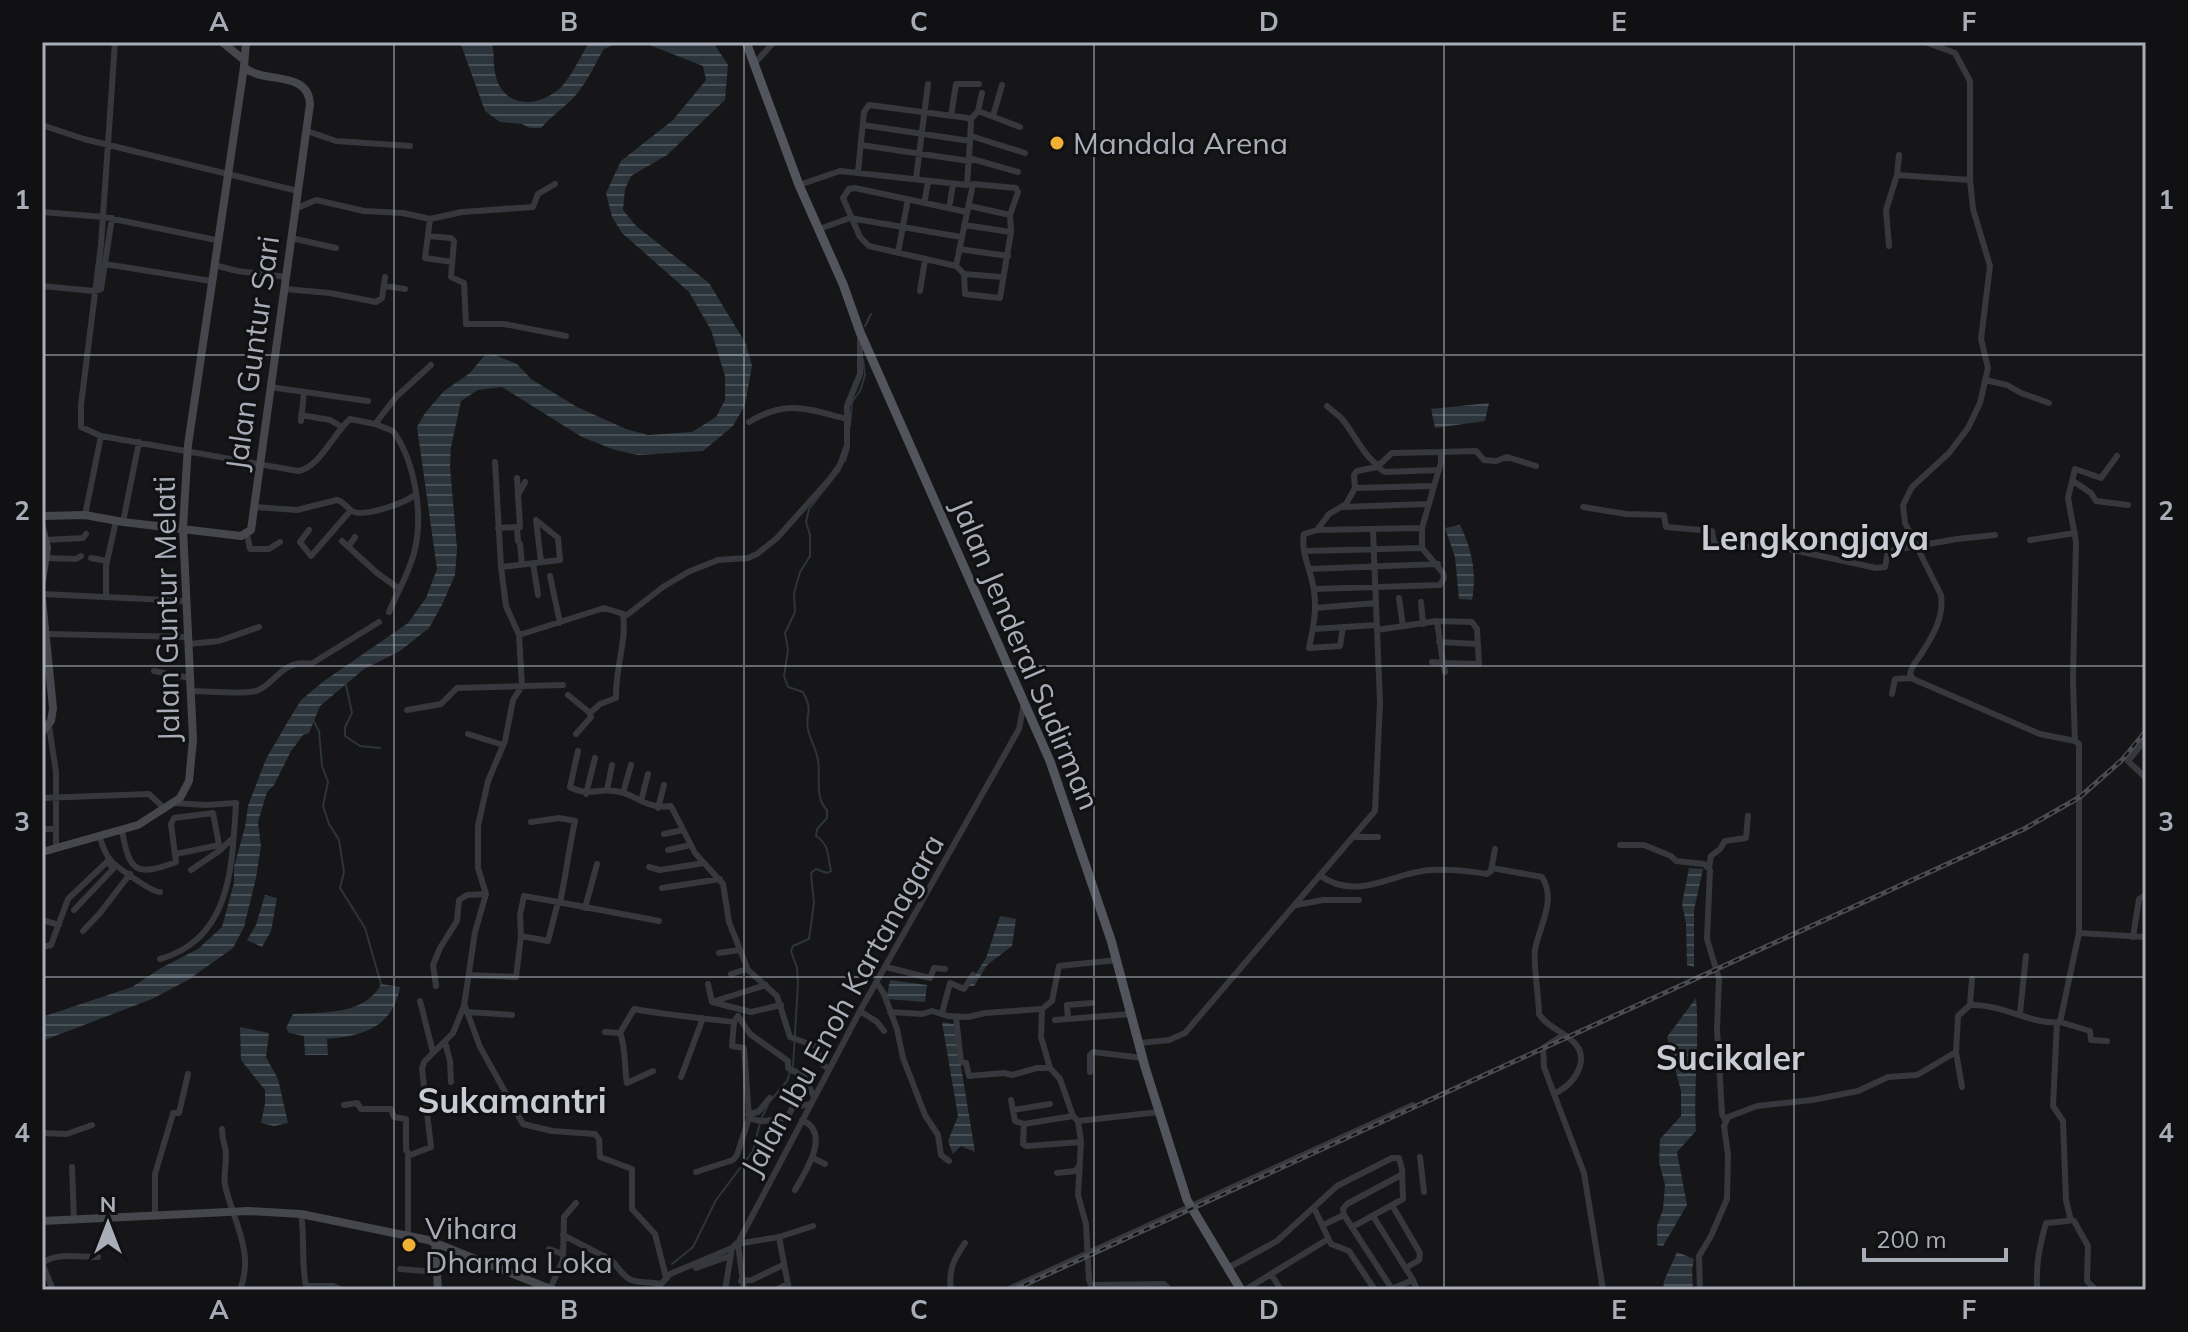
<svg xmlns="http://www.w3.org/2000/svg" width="2188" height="1332" viewBox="0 0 2188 1332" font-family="Mulish,sans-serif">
<defs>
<pattern id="water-rules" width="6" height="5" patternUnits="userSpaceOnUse" patternTransform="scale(2)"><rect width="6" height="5" fill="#2c353c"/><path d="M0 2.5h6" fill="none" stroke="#485056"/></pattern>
</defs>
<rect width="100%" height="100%" fill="#161618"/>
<path fill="url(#water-rules)" d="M460,42H492C495,56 492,72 499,85C513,111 546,104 563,85C573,73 581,56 589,42H619L604,49C593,67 585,88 569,102C559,111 550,118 541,128H530L522,124L500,122L485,111Z
M642,42H713L728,65L725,100L667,155L631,176L625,189L623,210L636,226L709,283L746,344L752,366L745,405L733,426L703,451L638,455L615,450L582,437L502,387L478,390L461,401L451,447L450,467L457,548L455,575L442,605L429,628L400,651L364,669L320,706L309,733L303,735L291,751L274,785L267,792L258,822L261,846L256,878L244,927L233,948L188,980L152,999L42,1041V1017L132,987L161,968L198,949L222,927L234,883V867L245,827L248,806L266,759L287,723L301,700L324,681L408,623L426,598L437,569L417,427L425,413L444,391L470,373L484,356L495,355L517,364L531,379L577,407L626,429L648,435L692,432L716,417L725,400V376L711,330L689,292L622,233L612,217L606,193L621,161L673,120L706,80L703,66Z
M1489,403L1485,421L1435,428L1431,409Z
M1460,525C1472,550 1477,572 1472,600L1459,599L1455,557L1445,528Z
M1689,868L1703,869L1694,910V967L1687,965L1686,923L1682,904Z
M265,895L277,898L271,931L262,947L247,940L256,925Z
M1000,916L1016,919L1012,946L987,965L974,986H968L986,958Z
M890,980L927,985L925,1002L886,999Z
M381,984L400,987C393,1027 363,1036 327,1039L328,1055H305L304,1036L289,1033L286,1028L293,1014C323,1012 366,1015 381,984Z
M1696,998C1700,1042 1693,1087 1696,1131L1677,1152L1687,1205L1663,1246L1657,1245V1226L1663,1209L1665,1185L1659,1162L1660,1139L1681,1116V1091L1667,1037Z
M942,1022L954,1024L975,1152L961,1146L953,1154L948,1141L958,1116Z
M240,1027L269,1033L266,1057L278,1079L288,1123L274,1126L261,1123L265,1104V1090L241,1060Z
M1677,1252L1694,1259L1692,1270L1693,1290H1663L1664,1281Z"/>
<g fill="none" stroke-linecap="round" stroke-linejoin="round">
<path stroke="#2c353c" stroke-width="2" d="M865,326L871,314
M850,426L852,402L860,391L865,375L863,359
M845,461L849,448
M346,685L352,713L345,727V736L360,746L380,748
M313,720L319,731L322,766L328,782L323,806L329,824L339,840L344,872L340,888L365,928L381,984
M793,1066L798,984L797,968L791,951L793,946L809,939L814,903L811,873L816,869L827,873L831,871C827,855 830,845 816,836L817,829L827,818V810C814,797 821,777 818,760C816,749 810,739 808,729C805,712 814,713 803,692L788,687L784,676L788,650L785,633L795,612L794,593L800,572L810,556V535L806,522L809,509L840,470
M772,1099L787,1081L790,1072
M762,1117L768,1105
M672,1264L693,1247L716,1200L753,1151L760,1123"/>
<path stroke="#37383d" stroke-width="6" d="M115,42L101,245L81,405V427L101,436L298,471C319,468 333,434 350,419L375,424L393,431C415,461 424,516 414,553C409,573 397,593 389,612
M754,64L774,42
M978,111L1020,127
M951,116L956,84H979
M993,116L1002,85
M970,120L978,111L982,93
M42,125L84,139L298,191
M307,131L336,141L410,146
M971,136L1025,153
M861,145L969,161
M969,158L1018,172
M858,172L864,112L869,105L968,118L971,121L970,141L863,125
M1897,175L1970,180
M916,179L928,84
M799,185L840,171L967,185L970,141
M925,199L928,181
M950,203L953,184
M970,206L1010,215
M295,209L316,200L364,211L403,213L430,219L462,212L533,207L538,194L555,184
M42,212L104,217L216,240
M967,212L855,188L849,189L843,198L860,237L869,246L956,266L964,274L1002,277
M430,219L425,258L452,262
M964,225L1011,232
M819,229L850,218L961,237
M428,236L451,238L454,241L451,277L464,283L466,324H504L566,336
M291,238L336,248
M1889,246L1886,210L1897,175L1899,155
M959,249L1008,256
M898,253L908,199
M105,264L211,281
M214,265L237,271L286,277
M956,266L973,184L1016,188L1018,192L1010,215L1011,232L1000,298L965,294L964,274
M42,286L94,291L101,289L112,218
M384,286L405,289
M285,289L330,293L376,302L382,298L385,277
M920,291L925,260
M1985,380L2007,385L2021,393L2049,403
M270,387L368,401
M1327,406C1332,411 1338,414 1342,419C1353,432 1365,458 1378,465
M301,415L330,420L342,427
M301,421L304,392
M749,422C787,399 807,409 847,419
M375,424L396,397L431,365
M1441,452L1476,451L1484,460L1496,461L1507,457L1536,466
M495,462L501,567
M1377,467L1385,472L1439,470
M517,478L520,527H517
M2073,481L2091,493L2096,501L2128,505
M1355,488L1433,486
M518,495L525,482
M255,507L297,510L337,500C344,502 346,507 352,511C364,518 404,503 415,495
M1343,507L1427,504
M1583,507L1626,514L1664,515L1666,527L1712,531L1714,543L1718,545L1784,548L1876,568L1885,567L1888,552L1893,550L1957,539L1995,535
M85,515L101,436
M123,522L139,442
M498,528L517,527L518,541
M309,530L300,542L311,556L351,510
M1317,530L1329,514L1346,504L1355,488L1354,475L1357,471L1377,467L1392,453L1441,452V462L1422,528L1317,530L1304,534C1300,552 1312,572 1314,591C1317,610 1313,629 1309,648L1340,646L1343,627
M247,534L250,549H269L280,542
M45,540L83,538L86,534
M2030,540L2075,533
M342,541L377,573L398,588
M520,544L522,564
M348,547L355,537
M1305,551L1422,548
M46,558L76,559L81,556
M91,558L107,561
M533,563L538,595
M1309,569L1438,564
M550,576L560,623
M1314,589L1440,585L1444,578L1443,573L1422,548V528
M42,594L187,601
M106,597V566L116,521
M1399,598L1403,626
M1421,602L1423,624
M1315,608L1376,603
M1313,629L1377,625
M1377,630L1437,621L1472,622L1477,629L1479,664L1443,663L1437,621
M47,634L188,637
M519,635L506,606L501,567L560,560L558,538L536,520L541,562
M1439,642L1477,644
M189,644L219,641L259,627
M1432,662L1443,663L1445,672
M154,671L190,678
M191,691C211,691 236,695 256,691C274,686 282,658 311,664L379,622
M1892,694L1895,679L1912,678
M568,695L590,713L600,704L616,698C615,669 627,641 623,615
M407,710L441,704L457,688L563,685
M49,726L56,772V847
M468,734L503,745
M576,734L591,717L590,713
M2146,739L2128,761L2146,778
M2075,741L2073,681L2076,542L2068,498L2075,469L2101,478L2117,456
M578,751L570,787C590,797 596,788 615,791C638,794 645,810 671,806L695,853L723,884L729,922L748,970L777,996L790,1037L815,1046L823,1065L829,1069
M607,790L612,765
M623,793L631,765
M586,794L595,758
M42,798L149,794L165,809
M641,801L648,774
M658,808L664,785
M531,822L559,818L575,821C569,849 566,874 560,903
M42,829H56
M122,830C129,872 136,877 176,862L171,824L174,818L213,813L219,845L176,854
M664,834L683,830
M99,835C102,844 104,852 110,860C117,867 151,892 160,892
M1356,837H1378
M1620,845H1644L1671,856L1676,861L1704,864L1710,870L1707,939L1719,979L1717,1028L1722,1114L1725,1120
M668,850L691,845
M649,867L660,870L704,863
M1709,867L1711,856L1720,849L1725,841L1746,838L1748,816
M1492,868L1542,877C1557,901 1539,926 1535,950C1533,964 1539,998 1539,1014C1550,1033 1588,1037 1580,1066C1576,1079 1566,1088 1554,1094L1584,1173L1603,1290
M191,870L219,851L232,839
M1321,876C1357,902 1394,872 1431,870C1450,869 1469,871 1487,874L1491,871L1495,849
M662,888L720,879
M558,902L659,921
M1296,905L1323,900H1359
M585,908L597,864
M74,910L113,869L110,865
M42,920L59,925
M83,931L100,913L130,874
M2079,933L2146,937
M2133,937L2139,899L2146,895
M42,947L51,945L68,899L110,859
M719,953L739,950
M160,959C232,939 232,865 236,803L206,805L174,803
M886,967L930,978L934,968L945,969
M731,974L747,969
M469,975L516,977L521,936L548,941L558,902L524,896L520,915L521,936
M877,983L884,994L897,1029L903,1058L925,1115L938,1135L941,1155L949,1161
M708,984L712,1002
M766,985L712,1002L751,1012L781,1005
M436,986L433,965L440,948L457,921L459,900L467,895L486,894
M420,1001L433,1052
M1970,1005L1972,979
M465,1006L480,1047L523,1124L552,1131L595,1134L599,1139L600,1157L632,1169V1209L655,1234L666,1277
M860,1011L877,1022L884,1031
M467,1012L512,1015
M890,1012L922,1014L932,1011L948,1016L968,1017L985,1013L1042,1009
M942,1013L950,983L964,989L973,975
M2020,1013L2026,956
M956,1017L961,1062L966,1063L969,1076L1004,1073L1012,1075L1037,1068H1050
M1068,1019L1067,1005L1092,1003
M1055,1020L1131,1014
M734,1022L732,1046L744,1048L749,1118C764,1124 772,1119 787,1118L793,1107L811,1104
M2060,1022L2090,1031L2091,1040L2107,1041
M605,1032L620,1033L634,1009C667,1015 700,1018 734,1022L738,1016L750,1034L788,1061V1068L804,1076L814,1097
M620,1033C626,1046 624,1068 627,1083L653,1071
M445,1042L450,1061L451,1082
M1140,1043L1169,1040L1185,1033L1375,811L1380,703L1373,530
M1956,1052L1962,1087
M1090,1072V1055L1093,1052L1143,1058
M681,1077L703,1018
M1554,1094L1544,1067L1543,1048L1563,1035
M1011,1100L1015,1121L1024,1124
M344,1105L357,1103L361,1109H391L394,1117L406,1119V1150L409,1154
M1013,1110L1050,1104
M748,1114L758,1112L770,1098
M1073,1116L1024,1124L1023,1144L1027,1146L1081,1142
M1078,1121L1073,1116L1060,1079L1050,1068L1041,1037L1042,1009L1052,1001L1059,966L1117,960
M222,1129C222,1137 223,1141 225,1147C228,1159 223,1173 225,1185C233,1221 255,1252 240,1290
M42,1133L67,1134L92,1125
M1420,1157L1424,1192
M813,1158L825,1164
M72,1167L74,1220
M696,1172L733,1160L737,1155L749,1118
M1057,1173L1075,1171L1079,1166
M795,1190C805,1172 832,1133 802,1120
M1392,1205L1420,1253L1419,1260L1406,1268
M1314,1208L1331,1244L1349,1251L1375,1290
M301,1214C305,1237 301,1262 306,1286H333L342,1290
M155,1216V1174L172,1117L173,1113H179L188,1074
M1373,1216L1413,1280L1417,1290
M2070,1220L2074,1221L2088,1246L2087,1281L2096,1290
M1323,1225L1344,1215
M563,1235L611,1260C618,1266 621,1275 631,1280C639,1283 652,1282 660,1284
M408,1237V1156L431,1147L422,1069L424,1062L453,1033L464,1006L475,932L486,894L478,868V826L488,781L505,741L513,700L522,686L519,635L604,608L627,615L663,587L688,572L718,560L748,558L757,554L777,538L829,480L840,465L847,445V406L860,374V333
M779,1237L813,1226
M736,1244L779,1237L789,1290
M738,1244L744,1290
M549,1249L563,1254
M42,1263C57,1252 80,1257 98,1257
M42,1263L53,1290
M696,1268L730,1256
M1228,1268L1277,1241L1337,1186L1392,1158H1399L1402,1169L1403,1199L1354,1226
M400,1269L435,1272
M1271,1274L1281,1290
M741,1281L752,1280L783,1265
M1092,1285L1164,1284L1170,1290
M550,1289L563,1260L564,1217L576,1203
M1391,1289L1413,1280
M1392,1289L1344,1215L1343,1209L1347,1204L1401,1175
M656,1290L670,1274L732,1248L739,1241L860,1011L1019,729L1024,703
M725,1290L732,1248
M776,1290L788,1284
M951,1290C948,1270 954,1259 965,1243
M1007,1290L1413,1105
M1093,1290L1089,1280L1086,1224L1078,1195L1081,1142L1078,1121L1159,1112
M1245,1290L1328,1239
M1700,1290L1699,1256L1711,1236L1727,1199L1728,1155L1724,1126L1728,1117L1757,1106L1812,1100L1858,1091L1888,1077L1917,1075L1956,1052L1958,1016L1970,1005C1999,1003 2036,1026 2060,1022L2079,933V744L2075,741L2040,734L1913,679L1910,674C1912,664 1918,660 1923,651C1934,634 1944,616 1941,595L1905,523L1903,505L1912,487L1949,453L1968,428L1980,403L1988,368L1981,339L1990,266L1973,209L1970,180V81L1955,53L1925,42
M2037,1290C2036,1264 2039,1248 2046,1223L2068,1221L2070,1217L2066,1200L2063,1121L2053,1106L2057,1023"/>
<path stroke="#45474d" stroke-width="8" d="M222,42L244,60
M42,516L85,515L123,522L241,536L251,530L310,104C308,69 264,85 244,67L246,42
M42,528L47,548L42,581
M42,599L53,708L51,721L42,732
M42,852L138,825L180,798L189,781L193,740L183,528L188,445L244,67
M42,1221L248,1211L301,1214L428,1240L553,1290
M435,1242L438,1290"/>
<path stroke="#53555c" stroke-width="9" d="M746,42L799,185L843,284L860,332L1050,761L1111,940L1145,1067L1187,1200L1241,1290"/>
<g stroke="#4a4c52" stroke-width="5">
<path id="rail" d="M1013,1290L2024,829L2080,797L2122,760L2146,731"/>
</g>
<use href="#rail" stroke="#111113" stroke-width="2" stroke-dasharray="6" stroke-linecap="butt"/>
</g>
<path fill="none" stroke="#a8adb8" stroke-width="2" stroke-opacity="0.55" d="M394,42V1290M744,42V1290M1094,42V1290M1444,42V1290M1794,42V1290M42,355H2146M42,666H2146M42,977H2146"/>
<g fill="#f2b134" stroke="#111113" stroke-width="3">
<circle cx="1057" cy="143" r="8"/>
<circle cx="409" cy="1245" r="8"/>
</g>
<g text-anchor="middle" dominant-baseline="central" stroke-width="6" stroke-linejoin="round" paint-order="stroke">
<g font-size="30" fill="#a8adb8" stroke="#111113" text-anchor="start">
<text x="1073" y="143">Mandala Arena</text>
<text x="425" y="1228">Vihara<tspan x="425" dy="34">Dharma Loka</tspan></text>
</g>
<g font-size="30" fill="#a8adb8" stroke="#111113">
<text transform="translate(252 353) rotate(-82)">Jalan Guntur Sari</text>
<text transform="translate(166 609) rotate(-91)">Jalan Guntur Melati</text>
<text transform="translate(1026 654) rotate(67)">Jalan Jenderal Sudirman</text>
<text transform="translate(842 1005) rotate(-61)">Jalan Ibu Enoh Kartanagara</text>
</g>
<g font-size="34" font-weight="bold" fill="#c9ccd4" stroke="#111113">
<text x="1815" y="537">Lengkongjaya</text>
<text x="1730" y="1057">Sucikaler</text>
<text x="512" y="1100">Sukamantri</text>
</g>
</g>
<rect width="2188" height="1332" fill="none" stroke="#111113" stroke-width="88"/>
<g transform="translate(108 1224)" stroke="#111113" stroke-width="6" paint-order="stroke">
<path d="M0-6L14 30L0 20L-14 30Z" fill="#a8adb8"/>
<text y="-12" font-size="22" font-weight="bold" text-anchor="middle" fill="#a8adb8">N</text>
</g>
<path d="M1864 1248v12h142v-12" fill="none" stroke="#a8adb8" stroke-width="4"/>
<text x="1876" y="1248" font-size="24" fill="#a8adb8" stroke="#111113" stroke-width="6" paint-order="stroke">200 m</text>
<rect x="44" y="44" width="2100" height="1244" fill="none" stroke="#a8adb8" stroke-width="3"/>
<g font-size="26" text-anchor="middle" font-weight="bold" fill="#a8adb8">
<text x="219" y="31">A</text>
<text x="569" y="31">B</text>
<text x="919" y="31">C</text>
<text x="1269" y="31">D</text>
<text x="1619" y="31">E</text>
<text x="1969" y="31">F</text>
<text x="22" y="209">1</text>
<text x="2166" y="209">1</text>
<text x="22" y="520">2</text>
<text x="2166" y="520">2</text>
<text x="22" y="831">3</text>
<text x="2166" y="831">3</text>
<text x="22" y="1142">4</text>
<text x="2166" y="1142">4</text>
<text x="219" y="1319">A</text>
<text x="569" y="1319">B</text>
<text x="919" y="1319">C</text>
<text x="1269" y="1319">D</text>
<text x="1619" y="1319">E</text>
<text x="1969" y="1319">F</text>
</g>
</svg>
